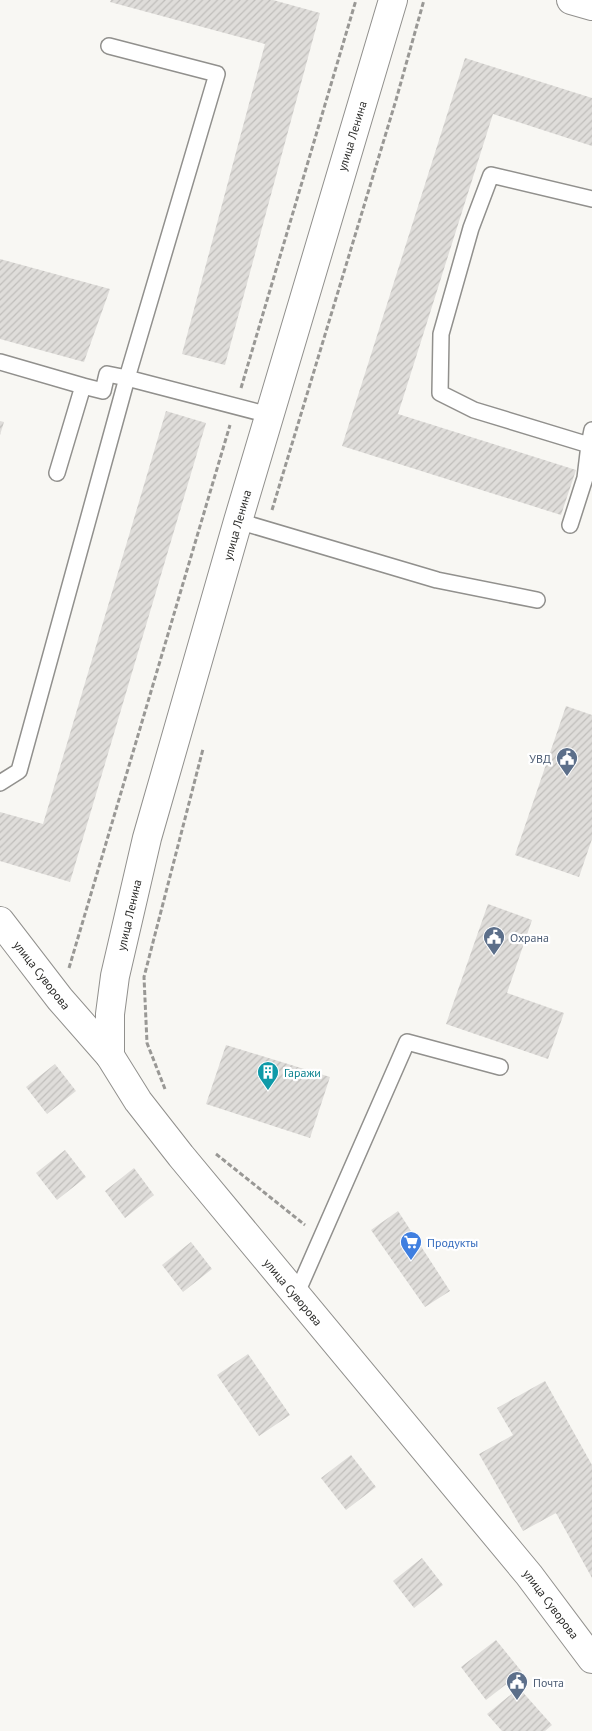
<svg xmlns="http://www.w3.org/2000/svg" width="592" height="1731" viewBox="0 0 592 1731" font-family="'PT Sans',sans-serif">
<defs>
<pattern id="building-hatch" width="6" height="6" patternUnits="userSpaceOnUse" patternTransform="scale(1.25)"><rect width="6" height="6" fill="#dfddda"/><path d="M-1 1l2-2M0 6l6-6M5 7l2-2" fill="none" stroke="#c0bebb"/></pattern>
</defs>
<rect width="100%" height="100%" fill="#f8f7f3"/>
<path fill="url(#building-hatch)" d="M111,0H273L320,13L225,365L182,354L265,44L110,2Z
M465,58L592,98V146L493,114L398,414L576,470L561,515L342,446Z
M0,259L110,289L84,362L0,339Z
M166,411L206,423L70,882L0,861V812L43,824Z
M0,421L4,422L0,435Z
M566,706L592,715V839L579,877L515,855Z
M488,904L532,920L507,993L564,1013L548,1059L446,1024Z
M226,1045L330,1077L310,1138L206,1104Z
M55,1064L76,1091L47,1114L26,1087Z
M65,1150L86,1177L57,1200L36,1173Z
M134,1168L154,1195L125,1218L105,1191Z
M398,1211L450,1291L425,1307L371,1230Z
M191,1242L212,1269L183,1292L162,1265Z
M248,1354L290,1415L259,1436L217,1375Z
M545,1381L592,1465V1578L556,1513L523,1531L479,1454L513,1435L497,1408Z
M351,1455L376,1487L346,1510L321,1478Z
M422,1558L443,1585L414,1608L393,1581Z
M496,1640L522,1672L486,1700L461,1667Z
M519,1688L552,1725L545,1731H502L487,1714Z"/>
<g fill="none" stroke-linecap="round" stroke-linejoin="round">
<g stroke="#91908d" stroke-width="18">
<path id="lane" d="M592,199L491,175L471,228L441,334L440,393L474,410L589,445L592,430
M0,362L83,386
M57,473L83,386L103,391L107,374L127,378L217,74L109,46
M238,521L437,580L537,600
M570,525L585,478L589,445
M0,783L19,771L127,378L269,415
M296,1295L407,1042L500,1067"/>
</g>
<g stroke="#91908d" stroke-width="30">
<path id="street" d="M0,921L60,999L110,1056"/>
</g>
<g stroke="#91908d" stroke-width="30">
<path id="secondary" d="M393,0L238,521L147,838L115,976L110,1014V1056L138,1101L181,1156L529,1575L592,1659
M571,0L592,6"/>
</g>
<path stroke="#999895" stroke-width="3" stroke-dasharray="5 2.5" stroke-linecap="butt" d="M241,388L356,0
M272,510L396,100L424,0
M69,968L230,425
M165,1089L147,1043L144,977L203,749
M216,1154L305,1225"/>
<use href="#lane" stroke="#fff" stroke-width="15"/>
<use href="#street" stroke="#fff" stroke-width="28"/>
<use href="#secondary" stroke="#fff" stroke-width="28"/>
</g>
<defs>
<g id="civic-pin" transform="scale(1.125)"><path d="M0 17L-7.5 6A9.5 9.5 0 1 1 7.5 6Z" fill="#5c6f8a" stroke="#fff"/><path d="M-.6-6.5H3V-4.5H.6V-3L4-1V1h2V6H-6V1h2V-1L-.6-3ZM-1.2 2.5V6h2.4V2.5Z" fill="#fff"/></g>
<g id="building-pin" transform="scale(1.125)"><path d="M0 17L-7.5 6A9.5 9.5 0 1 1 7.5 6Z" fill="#0f9aa8" stroke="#fff"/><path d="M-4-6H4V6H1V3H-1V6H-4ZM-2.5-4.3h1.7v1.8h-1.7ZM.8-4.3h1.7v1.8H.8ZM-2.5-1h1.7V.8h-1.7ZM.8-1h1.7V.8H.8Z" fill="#fff"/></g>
<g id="supermarket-pin" transform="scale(1.125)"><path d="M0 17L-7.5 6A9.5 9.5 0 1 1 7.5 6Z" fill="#3f7fe0" stroke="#fff"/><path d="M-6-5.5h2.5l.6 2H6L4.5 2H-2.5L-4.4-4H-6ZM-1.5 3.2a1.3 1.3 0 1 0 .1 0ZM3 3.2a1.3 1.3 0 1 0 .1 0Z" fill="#fff"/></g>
</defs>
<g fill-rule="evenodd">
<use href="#civic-pin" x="567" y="758"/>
<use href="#civic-pin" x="494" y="937"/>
<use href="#building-pin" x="268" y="1072"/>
<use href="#supermarket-pin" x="411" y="1242"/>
<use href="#civic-pin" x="517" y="1682"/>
</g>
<g text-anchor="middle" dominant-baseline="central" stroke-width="4.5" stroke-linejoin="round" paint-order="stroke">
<g font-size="12" fill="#2b2b29" stroke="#fff">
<text transform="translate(352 136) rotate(-73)">улица Ленина</text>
<text transform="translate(237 525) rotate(-74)">улица Ленина</text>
<text transform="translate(129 915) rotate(-77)">улица Ленина</text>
<text transform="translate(42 975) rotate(52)">улица Суворова</text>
<text transform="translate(293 1292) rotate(50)">улица Суворова</text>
<text transform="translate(551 1604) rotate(53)">улица Суворова</text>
</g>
<g font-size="12" fill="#4e5e75" stroke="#fff" text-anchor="start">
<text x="551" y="758" text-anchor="end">УВД</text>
<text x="510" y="937">Охрана</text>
<text x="533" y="1682">Почта</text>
</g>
<g font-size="12" fill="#0d838f" stroke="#fff" text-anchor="start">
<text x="284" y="1072">Гаражи</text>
</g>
<g font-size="12" fill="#366cbe" stroke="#fff" text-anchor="start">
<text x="427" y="1242">Продукты</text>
</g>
</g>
</svg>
